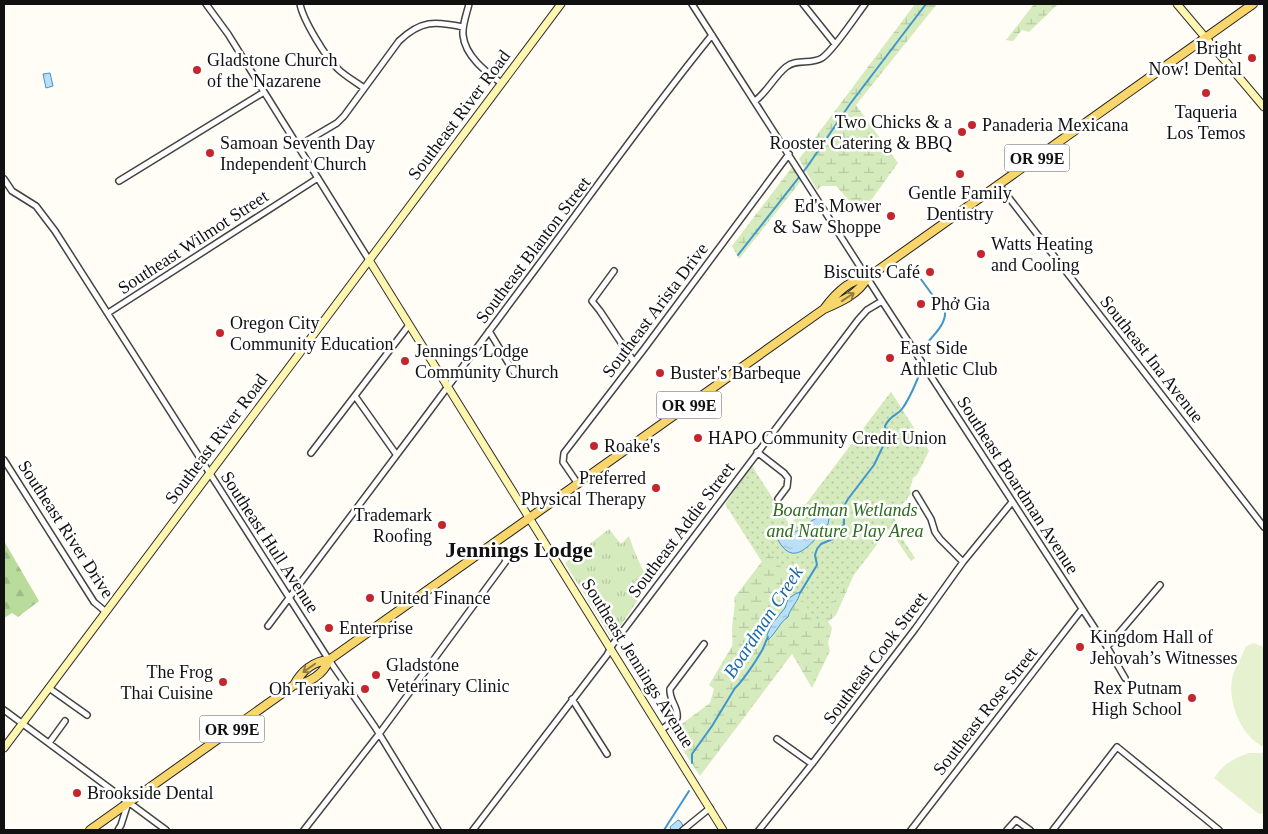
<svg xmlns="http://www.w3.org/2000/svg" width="1268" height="834" viewBox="0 0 1268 834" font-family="'Times New Roman',serif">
<defs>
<pattern id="grass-tufts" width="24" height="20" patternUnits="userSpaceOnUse" patternTransform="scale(1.25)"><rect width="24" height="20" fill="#d5ebbd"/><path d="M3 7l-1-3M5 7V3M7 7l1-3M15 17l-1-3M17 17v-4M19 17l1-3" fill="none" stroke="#b6c8a1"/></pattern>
<pattern id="forest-firs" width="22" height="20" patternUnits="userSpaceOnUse" patternTransform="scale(1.25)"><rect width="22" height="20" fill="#b9dc9c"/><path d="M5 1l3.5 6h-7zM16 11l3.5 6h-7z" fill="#9ebc85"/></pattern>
<pattern id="wetland-marsh" width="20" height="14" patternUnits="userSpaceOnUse" patternTransform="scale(1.25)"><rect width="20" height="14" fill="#d5ebbd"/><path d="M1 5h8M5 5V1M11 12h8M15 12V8" fill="none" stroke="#b6c8a1"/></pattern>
<pattern id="park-dots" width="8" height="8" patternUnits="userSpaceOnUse" patternTransform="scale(1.25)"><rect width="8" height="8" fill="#d5ebbd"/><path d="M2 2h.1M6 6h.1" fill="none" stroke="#b6c8a1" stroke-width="1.8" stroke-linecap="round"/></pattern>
<pattern id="water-ripples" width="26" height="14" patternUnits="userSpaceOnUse" patternTransform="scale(1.25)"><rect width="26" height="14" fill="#b9e0f7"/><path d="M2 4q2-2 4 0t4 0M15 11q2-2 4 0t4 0" fill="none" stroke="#9ebfd3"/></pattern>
</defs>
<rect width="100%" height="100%" fill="#fffdf5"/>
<path fill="url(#grass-tufts)" d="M609,529L621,544L629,536L635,553L649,583L612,639L565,563Z"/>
<path fill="url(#forest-firs)" d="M4,541L39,601L18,617L12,613L4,618Z"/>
<path fill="url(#wetland-marsh)" d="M915,4H937L856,105L898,163L861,214L836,186H822L817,190L799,159Z
M1034,4H1058L1029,32L1022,30L1013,41L1006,40Z
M792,167L801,181L739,259L732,246Z
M891,392L923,443L909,486L911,494L892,512L896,521L871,549L864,552L836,615L828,622L832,628L828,643L830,651L812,688L792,654L700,776L671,732L710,703L714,689L709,685L732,646C733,641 732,636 732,630C732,619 736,609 734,598L770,551L786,534L787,522L790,526Z"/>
<path fill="url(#park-dots)" d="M891,392L929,451L917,475L913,478L907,500L890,514L902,538L915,558L911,561L889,529L817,623L771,551L762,562L725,504L752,466L790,525Z"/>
<path fill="#e6f2cf" d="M1254,643L1264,647V747C1241,737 1226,700 1233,675C1236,666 1242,656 1246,646Z
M1249,753H1264V813L1259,814L1214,778C1222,765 1234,758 1249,753Z"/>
<path fill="url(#water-ripples)" stroke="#3f96cf" d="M50,73L53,86L46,88L43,74Z
M827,515L829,519L828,524C808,548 790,573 773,529L779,528L780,531C800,540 806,517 827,515Z
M800,592C799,601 790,608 788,617C780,622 776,633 768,640L767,635L772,624L785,608L788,599L795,594Z
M678,820L680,821L684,827L681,830H671L670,827Z"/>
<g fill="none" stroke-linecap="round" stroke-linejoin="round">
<path stroke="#3f96cf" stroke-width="2" d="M738,255L807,167L850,104L926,4
M908,265L920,278L945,312C946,326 930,338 923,348
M800,593L817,565L815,555L817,549L821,544L835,538L844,524V506L848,499L874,465L886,440L887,435L885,426C891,414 897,416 902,409C911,397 915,384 921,371
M692,763V754L712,726L735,688C742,682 756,661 761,652C764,648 765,642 768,637
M664,830L689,791"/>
<g stroke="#444" stroke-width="8">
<path id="street" d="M206,4L228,34L369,260
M300,4C303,20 326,58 338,69C345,76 356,82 364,88
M469,4C467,13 462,25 463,35C465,56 486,72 501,83
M692,4L882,301L1107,647L1125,678
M803,4L835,44
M755,101C767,92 774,77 786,67C797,58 811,65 822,58C833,51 856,16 865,4
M298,146L337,123L344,116L399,41C421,20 435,21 463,27
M4,179L12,191L36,206L55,231L329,660L375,727L438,830
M119,181L264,92
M999,185L1264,527
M614,271L592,301L600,311L634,362
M108,313L318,178
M489,331L515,374
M355,396L396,454
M757,452L784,473L788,478L787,487L778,499
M311,453L409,325
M4,460L94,602L106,612
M578,484L563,462L564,453L644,349L789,154
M916,494L931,519L935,532L940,539L963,562
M268,626C358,507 448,387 537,267C595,189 651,110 712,35
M1107,647L1160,585
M49,688L87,715
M572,699L607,754
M4,710L166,830
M661,730L677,718C679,707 669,701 670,689L704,644
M777,739L812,764
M49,743L65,721
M118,830L121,825L128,803
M304,830L379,734L504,564L506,561L503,554
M473,830L607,655L613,644L858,320L867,310L882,301
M683,830L710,808
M759,830L812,764L915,629L963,562L1012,502
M911,830L1082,609
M1007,830L1016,820L1030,830
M1053,830L1117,747L1219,830"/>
</g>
<g stroke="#333" stroke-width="9">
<path id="secondary" d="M1177,4L1264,107
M369,260L723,830
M4,748L561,4"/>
</g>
<g stroke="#222" stroke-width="10">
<path id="primary" d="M824,309C835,294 849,279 867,278
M294,685C301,672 313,661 329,660
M90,830L294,685C309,683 323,675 329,660L824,309C840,302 859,294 867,278L1253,4"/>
</g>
<use href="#street" stroke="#fff" stroke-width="5"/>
<use href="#secondary" stroke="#fff6b0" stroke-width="7"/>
<use href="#primary" stroke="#f9d66b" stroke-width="8"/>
</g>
<defs><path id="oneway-shaft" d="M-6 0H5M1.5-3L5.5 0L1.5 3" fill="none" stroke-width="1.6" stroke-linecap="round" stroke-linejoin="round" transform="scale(1.25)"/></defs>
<g stroke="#917d42">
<use href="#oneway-shaft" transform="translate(848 297) rotate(-34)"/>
<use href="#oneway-shaft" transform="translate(309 668) rotate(145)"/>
</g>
<g fill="#c4262e" stroke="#fff" stroke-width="2">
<circle cx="1252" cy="58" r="5"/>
<circle cx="197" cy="70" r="5"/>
<circle cx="1206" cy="93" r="5"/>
<circle cx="972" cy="125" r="5"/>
<circle cx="962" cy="132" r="5"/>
<circle cx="210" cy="153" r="5"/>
<circle cx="960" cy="174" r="5"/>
<circle cx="891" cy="216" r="5"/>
<circle cx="981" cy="254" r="5"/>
<circle cx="930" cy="272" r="5"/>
<circle cx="921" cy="304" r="5"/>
<circle cx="220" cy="333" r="5"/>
<circle cx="890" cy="358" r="5"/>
<circle cx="405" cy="361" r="5"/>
<circle cx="660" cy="373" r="5"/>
<circle cx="698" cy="438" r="5"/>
<circle cx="594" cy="446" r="5"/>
<circle cx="656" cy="488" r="5"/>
<circle cx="442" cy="525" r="5"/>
<circle cx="370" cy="598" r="5"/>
<circle cx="329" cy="628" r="5"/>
<circle cx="1080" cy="647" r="5"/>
<circle cx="376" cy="675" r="5"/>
<circle cx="223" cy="682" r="5"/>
<circle cx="365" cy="689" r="5"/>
<circle cx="1192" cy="698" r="5"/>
<circle cx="77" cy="793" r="5"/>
</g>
<g text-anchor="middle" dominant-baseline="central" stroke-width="5" stroke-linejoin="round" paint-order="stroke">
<g fill="#fff" stroke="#585858" stroke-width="1">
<rect x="1004.5" y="144.5" width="65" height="27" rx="4"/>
<rect x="656.5" y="391.5" width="65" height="27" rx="4"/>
<rect x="199.5" y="715.5" width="65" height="27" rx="4"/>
</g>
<g font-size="16" font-weight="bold" fill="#111">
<text x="1037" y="158">OR 99E</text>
<text x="689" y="405">OR 99E</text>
<text x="232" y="729">OR 99E</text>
</g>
<g font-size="18" fill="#111" stroke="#fff" text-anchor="start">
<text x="1242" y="48" text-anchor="end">Bright<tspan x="1242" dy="21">Now! Dental</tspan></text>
<text x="207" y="60">Gladstone Church<tspan x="207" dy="21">of the Nazarene</tspan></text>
<text x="1206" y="112" text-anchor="middle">Taqueria<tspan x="1206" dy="21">Los Temos</tspan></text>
<text x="952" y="122" text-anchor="end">Two Chicks &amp; a<tspan x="952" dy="21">Rooster Catering &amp; BBQ</tspan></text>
<text x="982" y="125">Panaderia Mexicana</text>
<text x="220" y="143">Samoan Seventh Day<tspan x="220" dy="21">Independent Church</tspan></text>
<text x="960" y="193" text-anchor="middle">Gentle Family<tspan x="960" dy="21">Dentistry</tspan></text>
<text x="881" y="206" text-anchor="end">Ed's Mower<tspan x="881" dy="21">&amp; Saw Shoppe</tspan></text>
<text x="991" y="244">Watts Heating<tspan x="991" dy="21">and Cooling</tspan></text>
<text x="920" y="272" text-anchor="end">Biscuits Café</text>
<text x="931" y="304">Phở Gia</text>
<text x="230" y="323">Oregon City<tspan x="230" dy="21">Community Education</tspan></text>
<text x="900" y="348">East Side<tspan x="900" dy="21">Athletic Club</tspan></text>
<text x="415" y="351">Jennings Lodge<tspan x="415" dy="21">Community Church</tspan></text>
<text x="670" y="373">Buster's Barbeque</text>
<text x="708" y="438">HAPO Community Credit Union</text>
<text x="604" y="446">Roake's</text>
<text x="646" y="478" text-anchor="end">Preferred<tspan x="646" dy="21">Physical Therapy</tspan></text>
<text x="432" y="515" text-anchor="end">Trademark<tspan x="432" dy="21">Roofing</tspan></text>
<text x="380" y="598">United Finance</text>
<text x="339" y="628">Enterprise</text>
<text x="1090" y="637">Kingdom Hall of<tspan x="1090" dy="21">Jehovah’s Witnesses</tspan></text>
<text x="386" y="665">Gladstone<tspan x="386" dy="21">Veterinary Clinic</tspan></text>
<text x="213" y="672" text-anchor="end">The Frog<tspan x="213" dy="21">Thai Cuisine</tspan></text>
<text x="1182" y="688" text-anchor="end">Rex Putnam<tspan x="1182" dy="21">High School</tspan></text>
<text x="355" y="689" text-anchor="end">Oh Teriyaki</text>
<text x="87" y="793">Brookside Dental</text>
</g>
<g font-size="18" fill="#111" stroke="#fff">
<text transform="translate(459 115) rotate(-53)">Southeast River Road</text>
<text transform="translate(193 242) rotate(-33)">Southeast Wilmot Street</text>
<text transform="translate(533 250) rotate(-53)">Southeast Blanton Street</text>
<text transform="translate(655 310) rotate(-53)">Southeast Arista Drive</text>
<text transform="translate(1152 359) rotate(52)">Southeast Ina Avenue</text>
<text transform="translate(216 439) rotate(-53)">Southeast River Road</text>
<text transform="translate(1018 485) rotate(57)">Southeast Boardman Avenue</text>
<text transform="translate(66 529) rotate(57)">Southeast River Drive</text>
<text transform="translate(681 530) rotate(-53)">Southeast Addie Street</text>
<text transform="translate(270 542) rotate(57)">Southeast Hull Avenue</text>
<text transform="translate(875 658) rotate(-53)">Southeast Cook Street</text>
<text transform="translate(638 663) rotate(58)">Southeast Jennings Avenue</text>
<text transform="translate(985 711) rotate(-52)">Southeast Rose Street</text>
</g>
<g font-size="18" font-style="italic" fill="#2f6b1f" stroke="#fff">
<text x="845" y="510">Boardman Wetlands<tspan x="845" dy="21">and Nature Play Area</tspan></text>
</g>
<g font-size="19" font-style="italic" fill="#1768a6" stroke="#fff">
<text transform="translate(763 622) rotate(-57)">Boardman Creek</text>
</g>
<g font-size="22" font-weight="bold" fill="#111" stroke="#fff">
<text x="519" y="549">Jennings Lodge</text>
</g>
</g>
<rect width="1268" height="834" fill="none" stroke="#111111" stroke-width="10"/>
</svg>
